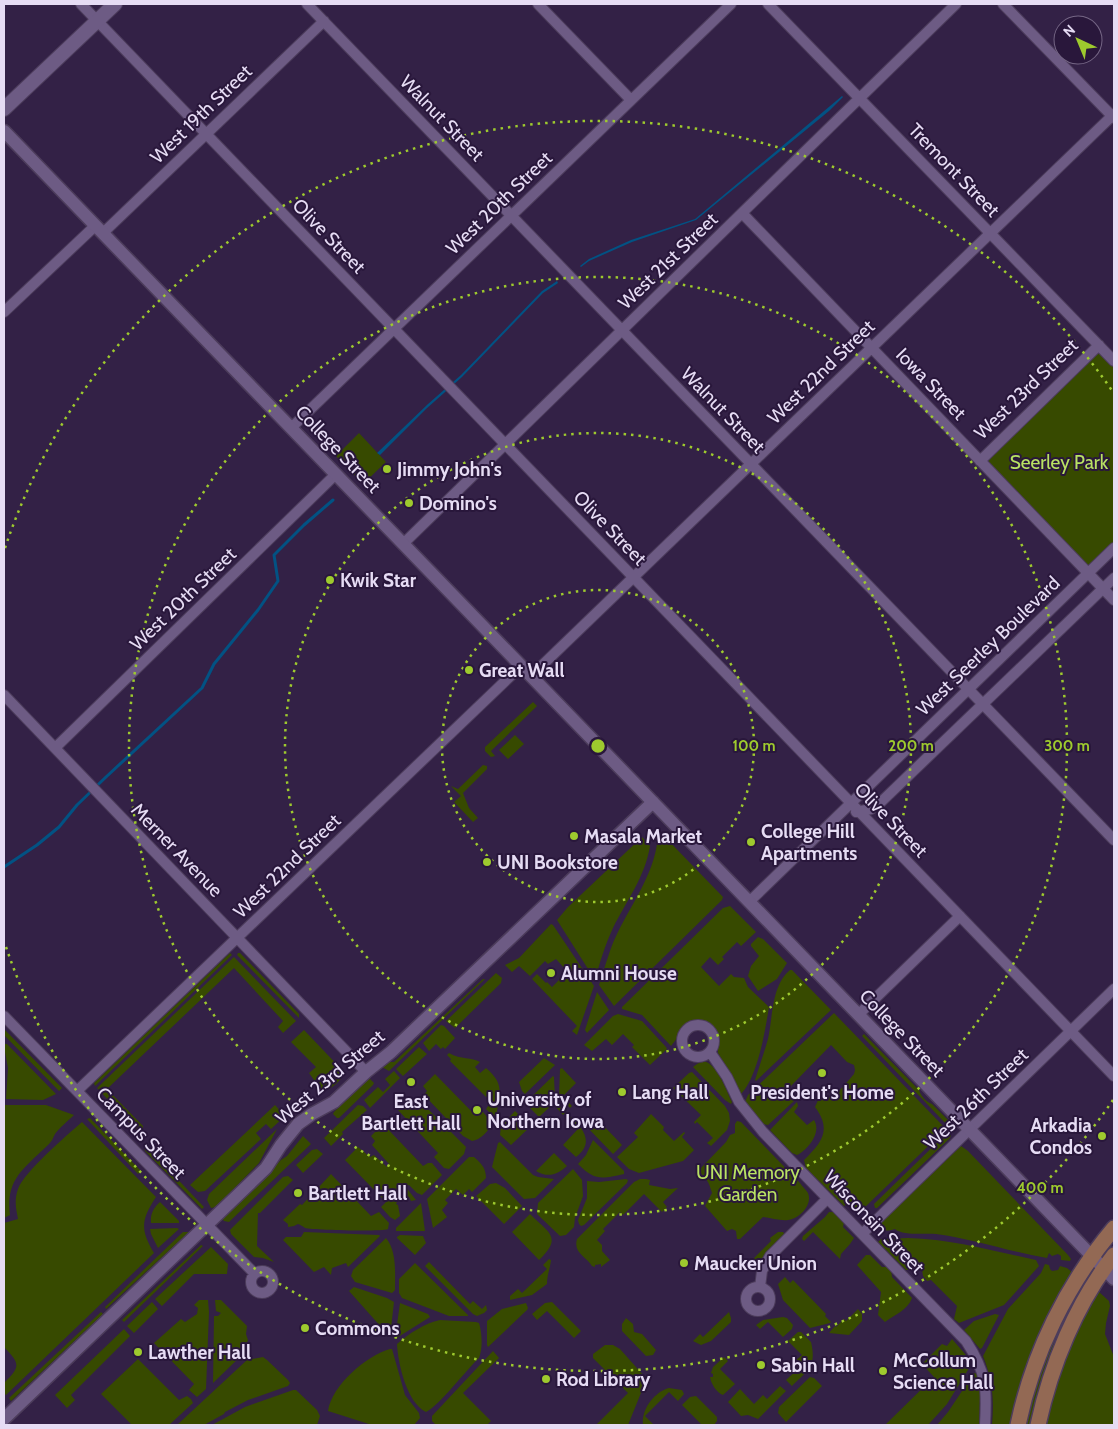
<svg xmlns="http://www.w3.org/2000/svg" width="1118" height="1429" viewBox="0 0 1118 1429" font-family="Cabin,sans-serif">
<rect width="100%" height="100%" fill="#332146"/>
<path fill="#374a00" d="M1099,345L1114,361V548L1088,573L980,461Z
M359,433L386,462L363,484L336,456Z
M533,702L537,706L491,751L495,756L491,757L485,751V747Z
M515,735L524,744L508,759L499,750Z
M483,765L487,766V769L463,793L469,808L478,818L473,822L454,802L461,796L451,786L458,789Z
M658,833H661L723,897L722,900L614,1006L599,985C605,968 609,950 617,934C633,901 657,870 658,833Z
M642,837L650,846C645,877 627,900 613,928C605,945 600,962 595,980L557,920L568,907Z
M730,906L756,932L741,946L737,942L722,957L724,959L718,965L710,957L701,967L719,986L731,974L734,977L744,978L748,987L769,1007C765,1031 758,1076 741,1094L729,1071L718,1053V1037L710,1025L699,1021L688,1024L671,1046L642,1015L622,1009V1007L723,908Z
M551,924L553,925L594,986L577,1035L572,1031L577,1026L532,979L537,974L546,983L547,982L552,987L559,980V979L566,970L556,959L548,964L545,961L530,976L519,966L512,972L505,965L519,958Z
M758,937L763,939L787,963L777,979L758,991L748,976L751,966L759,956L751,946V944Z
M230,953L232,955L95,1086L94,1083Z
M238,953H240L299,1014V1018L237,955Z
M234,957L296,1021L283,1033L278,1027L283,1021L234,968L107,1089L143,1126V1129L139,1133L97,1088Z
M790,970H792L831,1010L756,1081L755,1080C759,1067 764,1053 768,1039C773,1017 771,986 790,970Z
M496,973L502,978L501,983L455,1028L446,1021Z
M483,979H485L389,1071L382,1067L387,1062H394Z
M597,992L609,1010L587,1033L585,1030Z
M834,1013L946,1129L862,1210L858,1211L847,1204L844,1206L806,1168L804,1160C822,1142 832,1130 815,1107L819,1098C834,1101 845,1084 854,1074L855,1070L854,1065L847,1062L831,1045L786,1091L794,1101L768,1125L763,1124L745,1102L748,1095Z
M618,1014L642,1021L666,1047L667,1049L650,1065L632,1047L634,1045L623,1034L612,1045L606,1039L592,1051L584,1045L613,1016Z
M441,1025L444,1026L455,1038L445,1049L443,1047L441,1049L436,1044L429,1051L423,1043Z
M4,1029L62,1088L59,1091L4,1035Z
M304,1030L345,1073C340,1081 331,1091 321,1090L312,1082L314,1080L309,1073L316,1067L291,1042Z
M864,1034L919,1090C921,1096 926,1102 932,1104L951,1123L948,1126L862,1036Z
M5,1044H7L56,1094L43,1100L6,1099L8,1068L4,1047Z
M419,1047L427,1054L403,1076L396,1069Z
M449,1053C461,1060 472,1057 480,1062L475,1067L480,1073L486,1068C506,1085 499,1094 496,1118L494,1117L486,1109L491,1102L450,1061L451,1059L447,1055Z
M544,1058L555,1065L525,1094L522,1091L519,1082Z
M703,1061C717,1063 726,1090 732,1102L731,1104L725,1100L693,1067L697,1064Z
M562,1068L576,1083L563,1096L572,1106L570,1108L559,1096L560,1069Z
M394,1071L400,1078L370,1108L364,1100L378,1087L383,1092L390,1085L385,1079Z
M692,1072L725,1106L729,1113L730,1121L727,1130L711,1146L707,1143L713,1138L697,1122L695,1124L694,1122L701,1115L673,1088L689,1073Z
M435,1074L476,1116L481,1112H483L492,1123C489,1131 480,1140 472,1141L463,1136L424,1095L427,1091L423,1086Z
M553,1076L554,1077L555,1100L566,1112L563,1115L553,1104L539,1117L525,1103Z
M370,1079L374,1083L373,1085L339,1118H337L333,1114L334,1112L367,1080Z
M411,1098L416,1103L419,1100L466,1147L464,1154L449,1169L444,1168L434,1157L438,1153L398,1110Z
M797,1102L798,1106L794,1112L807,1125L814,1120C822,1132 808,1150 797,1155L792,1153L770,1130Z
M4,1105H46L74,1115C68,1121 60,1127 55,1134C53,1138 52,1141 49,1144C26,1167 5,1178 10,1215L4,1218Z
M275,1105L285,1116L271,1129L266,1124L256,1133L261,1139L205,1191L198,1192L190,1185Z
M358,1105L363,1106L367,1110L342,1132L343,1134L331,1146L324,1138Z
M515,1111L531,1126L511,1145L500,1135L501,1126Z
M651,1114L664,1127L663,1130L674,1141L684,1132L685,1133L682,1137L694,1150L683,1161L639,1173L629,1169L617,1157L638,1137L634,1133Z
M570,1116C583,1128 595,1143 576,1157L563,1145L577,1130L567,1119Z
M90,1118L141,1171L138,1174L87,1119Z
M737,1121L741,1122L800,1183C802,1186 806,1190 808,1193C813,1205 799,1219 788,1220C781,1221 771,1218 763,1217L740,1239H737L736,1231L732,1229L727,1231L705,1206L712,1193C709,1182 706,1177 698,1171L726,1142L730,1135L735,1133V1124Z
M82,1122L156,1197C141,1220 140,1229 154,1253L6,1395L4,1393V1383C21,1366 20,1364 4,1347V1223L18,1219C16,1209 14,1200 18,1189C24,1172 67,1135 82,1122Z
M600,1122L622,1145L613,1154L586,1126L589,1123L594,1128Z
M383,1124L423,1166L428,1163H432L442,1175L422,1195L417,1193L409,1185L405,1186L416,1200L411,1201L409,1197L405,1195L398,1200L396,1204L398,1205L400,1216L395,1220L390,1217L381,1207L386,1202L345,1160L358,1147L370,1157L374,1155L387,1167L389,1164L372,1145L375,1141L371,1136Z
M277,1129L259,1163L216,1207L211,1208L207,1200L209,1194Z
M947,1133L951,1135L950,1138L877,1208H875L874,1204Z
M303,1136L311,1144L229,1222L224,1221L222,1218L281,1160L287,1156Z
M593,1140L624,1171V1174C601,1179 595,1181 578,1164L586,1155Z
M500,1142L533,1175L538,1177L554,1179L535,1198L524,1199L492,1167L498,1143Z
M961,1146L968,1151L1068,1255L1071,1259L1070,1261L1061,1260V1256L1058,1254L1052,1256L1049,1253L1047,1258C1010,1252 974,1239 936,1234C925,1233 903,1236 895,1229C881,1233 880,1229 871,1219L891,1202L898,1206Z
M147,1147L204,1207L202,1209L145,1151L144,1148Z
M317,1149L323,1154L303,1173L296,1165L312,1150Z
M554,1153L567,1166C557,1175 548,1178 536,1171Z
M469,1157H474C481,1163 486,1168 486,1178L472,1192L469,1189L463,1195L456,1189L445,1200L448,1203L442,1210L447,1217L433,1228L427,1199Z
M573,1169L582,1180L583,1196L575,1218L574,1227L566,1235L560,1236L537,1214L538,1203Z
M331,1174L371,1216L379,1212L389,1223L388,1229C382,1232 313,1230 305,1228C304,1227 299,1224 298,1224L294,1226L288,1227V1224L283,1220L300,1204L302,1205Z
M288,1176L293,1180L260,1213H258L257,1246L274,1262L263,1258L254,1257L231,1234L230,1230L283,1177Z
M626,1179L628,1180L627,1183L584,1225L581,1226L579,1224L578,1220L587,1198V1181L599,1182Z
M646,1179L650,1180L649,1185L670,1189L678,1188L663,1202L667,1207L662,1212L644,1194L623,1215L620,1212L603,1229L605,1231L597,1240L602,1245V1251L610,1260L601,1267V1264L595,1265V1267L592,1266C586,1256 573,1253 577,1239L634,1182L640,1179Z
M496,1183L505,1188L522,1206L504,1224L476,1196L490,1184Z
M160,1202L179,1221V1223H151C150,1214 154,1207 160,1202Z
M421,1203L425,1231H396V1228Z
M829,1212H834L844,1222L843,1227L854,1238L850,1244L841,1254L840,1259L813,1232L804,1241L802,1239L803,1236L825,1217Z
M530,1214C549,1233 563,1237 539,1260L512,1232Z
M177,1228L179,1229L158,1248L151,1234L150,1229Z
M183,1232H189L106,1309L105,1307Z
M304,1232L379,1235L380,1236L348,1267L346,1263L332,1268L331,1275L324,1267L314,1272L283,1240L286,1237H301Z
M778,1232H783L785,1235L764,1255L759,1266L752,1260L771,1241L770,1238Z
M400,1235L423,1236L426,1243L415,1255L397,1238V1237Z
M386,1238C397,1251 395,1274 395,1290L392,1293L355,1282L351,1276L353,1270Z
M908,1238C952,1239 993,1251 1036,1260L1039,1266L1004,1305L959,1323L954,1319L957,1306L931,1280L927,1281L923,1276L922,1270L913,1261L911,1262L909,1270H906L878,1242L881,1239Z
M201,1245L203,1246L124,1322L122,1320Z
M211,1247L228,1264L227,1274H194L162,1306L155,1299Z
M866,1255H870L882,1267H888L891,1270L892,1277L912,1298C908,1310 894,1315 885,1322L878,1315L881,1292L857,1265Z
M549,1259L551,1260C550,1269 547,1275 547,1284L532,1295L510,1300V1296L518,1289L522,1293L547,1269L543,1265Z
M429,1262L470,1304L473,1301L482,1309L486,1305L487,1310L484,1313L477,1316L473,1314L425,1266Z
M415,1263L468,1315V1316H449L402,1298L399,1293V1279Z
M1045,1264L1049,1265L1050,1269L1052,1271L1058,1270L1060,1266L1067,1268L1073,1273L1012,1425H992C994,1399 993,1381 983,1356L1008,1309L1041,1273Z
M785,1277L790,1283L793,1280L826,1314L825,1316L831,1322L830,1323L810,1328L783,1300L778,1284Z
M354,1287L387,1298L394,1302L390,1337L349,1291Z
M1099,1292L1109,1301L1110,1306L1106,1323L1105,1334L1114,1357V1425H1045L1061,1370L1084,1316Z
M199,1300H208L209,1312L206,1389L197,1397L189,1390L194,1384L154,1343L181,1319L185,1322L197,1314L198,1308L194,1305Z
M215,1300H221L247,1326L246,1334L248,1340L241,1356L213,1383L214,1316H218L221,1313L216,1311Z
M152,1302L158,1309L134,1333L127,1326Z
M552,1302L581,1331L574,1338L547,1311L537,1320L532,1314L545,1303Z
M400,1303L428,1314L430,1317L395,1339Z
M526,1303L528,1308L527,1310L488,1347L487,1345V1321L502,1309Z
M858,1309L862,1314V1321L849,1335L829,1333L835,1326L836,1327L844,1319L846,1321Z
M101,1312L103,1314L11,1401L9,1398Z
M729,1312L731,1318V1322L711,1341L701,1345L693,1341L700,1334L703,1337Z
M995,1314L999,1315L982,1348L980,1349L964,1330L974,1321Z
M783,1317L787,1318L793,1325L792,1329L783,1337L768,1322L760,1329L756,1325L763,1320Z
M626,1318L633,1324L634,1332L642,1334L656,1350L653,1355L646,1356L622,1331V1324Z
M440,1320L476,1322L479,1323C482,1332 483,1348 479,1358C466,1370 439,1406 426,1412C407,1403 398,1364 397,1344C408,1334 425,1323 440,1320Z
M124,1329L130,1336L71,1395L75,1400L67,1408L55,1395Z
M798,1332H801L811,1342C817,1367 807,1371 792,1386L786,1380L799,1368L794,1362L802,1355L788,1341Z
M952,1339L966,1355L971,1365L947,1404L928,1425H885L934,1377L922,1364L942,1344L947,1346Z
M1052,1340L1054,1341L1050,1365L1032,1425H1024L1039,1374Z
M605,1345H613L620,1349L644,1376L643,1388L628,1425H596L628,1393L593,1358V1354Z
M390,1349H392L405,1395L419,1413L420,1418L414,1425H372L328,1411C332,1385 366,1356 390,1349Z
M493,1351L499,1358L463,1393L491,1421L487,1425H436L432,1421V1416Z
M263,1357L267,1360L288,1380L290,1383L288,1386L248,1400L225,1412L224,1414L204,1425H177L247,1360Z
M724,1357L728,1361L720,1369L735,1384L723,1395C717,1393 711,1384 710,1377H713V1374L711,1373L713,1367Z
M138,1359L179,1400L187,1396L191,1399L193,1403L169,1425H132L101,1394Z
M974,1373L977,1374L980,1395L979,1425H937L948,1412Z
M810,1377L814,1378L822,1386L786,1422L778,1413L779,1407Z
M780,1386L786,1391L758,1419L748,1415L741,1416L728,1402L740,1389L754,1404L763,1395L767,1399Z
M669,1388L682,1390L684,1394L678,1401L669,1392L645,1416L654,1425H643C641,1410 654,1392 669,1388Z
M293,1390H296L317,1410L320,1416L317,1425H212L245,1407Z
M696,1396L717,1417V1421L714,1425H702L682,1405L690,1397Z"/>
<path fill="#025283" d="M842,96L843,97L829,111L696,220L632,242L589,261L581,267L580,266L589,259L631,240L695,219Z
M557,281L558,283L543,293L462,377L426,409L380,455L377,453L428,404L461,375L542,291Z"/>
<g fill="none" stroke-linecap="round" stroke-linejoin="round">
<path stroke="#025283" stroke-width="3" d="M4,867L37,845L59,827L77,805L106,777L202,688L214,664L258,610L278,581L274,555L304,525L333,500"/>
<g stroke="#4c3c5b" stroke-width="12">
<path id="minor" d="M81,4L1114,1076
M307,4L1114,840
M538,4L631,100
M768,4L1114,361
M1003,4L1114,118
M742,213L1114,600
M103,233L324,21
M4,312L95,226
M291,428L731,4
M980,461L1099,345
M403,544L956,4
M531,676L1114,114
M4,695L366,1072
M55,748L336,474
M856,812L871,809L881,802L1114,578
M749,902L1114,548
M858,1015L960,916
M4,1016L254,1273
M682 1041a16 16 0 1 1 32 0a16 16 0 1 1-32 0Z
M710,1052L727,1077L739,1102L763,1132L966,1341C987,1373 987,1388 985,1425
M77,1091L521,666
M862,1234L1114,989
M251 1282a11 11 0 1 1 22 0a11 11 0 1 1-22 0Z
M746 1299a12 12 0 1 1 24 0a12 12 0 1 1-24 0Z
M760,1287L762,1271L770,1256L827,1199"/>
</g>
<g stroke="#4c3c5b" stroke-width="15">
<path id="tertiary" d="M4,131L1114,1279
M4,1419L266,1168L281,1145L298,1124L312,1114L334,1102L366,1072L391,1052L653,802"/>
</g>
<g stroke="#4c3c5b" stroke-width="16">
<path id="secondary" d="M4,109L115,4"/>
</g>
<g stroke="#4c3c5b" stroke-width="18">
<path id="primary" d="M1018,1425C1033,1353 1067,1284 1114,1228
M1038,1425C1051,1365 1076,1304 1114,1255"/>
</g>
<use href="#minor" stroke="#6d5b84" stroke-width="10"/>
<use href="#tertiary" stroke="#6d5b84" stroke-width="12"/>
<use href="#secondary" stroke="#6d5b84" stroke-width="14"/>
<use href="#primary" stroke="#936954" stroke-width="15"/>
</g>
<g fill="none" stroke="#9eca2e" stroke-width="2.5" stroke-dasharray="2.5 5">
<circle cx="598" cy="746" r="156"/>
<circle cx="598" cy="746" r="313"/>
<circle cx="598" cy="746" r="469"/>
<path d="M1113 1100A625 625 0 0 1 5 944M5 548A625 625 0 0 1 1113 392"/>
</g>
<g fill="#9eca2e" stroke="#29173b" stroke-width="2">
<circle cx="387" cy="469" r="5"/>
<circle cx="409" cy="503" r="5"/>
<circle cx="330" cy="580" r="5"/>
<circle cx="469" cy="670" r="5"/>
<circle cx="574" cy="836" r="5"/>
<circle cx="751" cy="842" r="5"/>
<circle cx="487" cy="862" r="5"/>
<circle cx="551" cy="973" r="5"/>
<circle cx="822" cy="1073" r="5"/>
<circle cx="411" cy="1082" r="5"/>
<circle cx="622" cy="1092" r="5"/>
<circle cx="477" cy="1110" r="5"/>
<circle cx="1102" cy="1136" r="5"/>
<circle cx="298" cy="1193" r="5"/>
<circle cx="684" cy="1263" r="5"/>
<circle cx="305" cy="1328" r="5"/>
<circle cx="138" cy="1352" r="5"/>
<circle cx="761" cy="1365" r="5"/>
<circle cx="883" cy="1371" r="5"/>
<circle cx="546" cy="1379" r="5"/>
</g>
<g text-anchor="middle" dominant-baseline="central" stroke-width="4" stroke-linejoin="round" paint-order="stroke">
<g font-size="19" fill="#e6dcf4" stroke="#29173b">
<text transform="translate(201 114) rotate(-44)">West 19th Street</text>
<text transform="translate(442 118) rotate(46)">Walnut Street</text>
<text transform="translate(954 170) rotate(46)">Tremont Street</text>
<text transform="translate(499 203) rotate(-44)">West 20th Street</text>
<text transform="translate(329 236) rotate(46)">Olive Street</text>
<text transform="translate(668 261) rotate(-44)">West 21st Street</text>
<text transform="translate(821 372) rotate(-44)">West 22nd Street</text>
<text transform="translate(931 384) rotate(46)">Iowa Street</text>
<text transform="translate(1026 389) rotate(-44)">West 23rd Street</text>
<text transform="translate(723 410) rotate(46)">Walnut Street</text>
<text transform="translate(338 449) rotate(46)">College Street</text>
<text transform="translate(610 528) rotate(46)">Olive Street</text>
<text transform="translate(183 599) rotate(-44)">West 20th Street</text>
<text transform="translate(988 646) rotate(-44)">West Seerley Boulevard</text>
<text transform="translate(891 820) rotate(46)">Olive Street</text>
<text transform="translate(177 850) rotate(46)">Merner Avenue</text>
<text transform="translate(287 866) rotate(-44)">West 22nd Street</text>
<text transform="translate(902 1033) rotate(46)">College Street</text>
<text transform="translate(330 1077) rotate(-40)">West 23rd Street</text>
<text transform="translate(976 1099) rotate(-44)">West 26th Street</text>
<text transform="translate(141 1133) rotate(46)">Campus Street</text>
<text transform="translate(874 1222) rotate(46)">Wisconsin Street</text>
</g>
<g font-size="19" fill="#b9e263" stroke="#29173b">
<text x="1059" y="462">Seerley Park</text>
<text x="748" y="1172">UNI Memory<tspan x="748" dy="22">Garden</tspan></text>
</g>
<g font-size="19" font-weight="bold" fill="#e6dcf4" stroke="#29173b" text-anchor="start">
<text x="397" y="469">Jimmy John's</text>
<text x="419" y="503">Domino's</text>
<text x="340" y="580">Kwik Star</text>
<text x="479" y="670">Great Wall</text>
<text x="761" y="831">College Hill<tspan x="761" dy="22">Apartments</tspan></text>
<text x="584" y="836">Masala Market</text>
<text x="497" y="862">UNI Bookstore</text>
<text x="561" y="973">Alumni House</text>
<text x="632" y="1092">Lang Hall</text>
<text x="822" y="1092" text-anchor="middle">President's Home</text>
<text x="487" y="1099">University of<tspan x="487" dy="22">Northern Iowa</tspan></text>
<text x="411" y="1101" text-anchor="middle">East<tspan x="411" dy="22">Bartlett Hall</tspan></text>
<text x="1092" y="1125" text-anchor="end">Arkadia<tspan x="1092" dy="22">Condos</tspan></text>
<text x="308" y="1193">Bartlett Hall</text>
<text x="694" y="1263">Maucker Union</text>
<text x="315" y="1328">Commons</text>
<text x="148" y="1352">Lawther Hall</text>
<text x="893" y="1360">McCollum<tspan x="893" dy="22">Science Hall</tspan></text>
<text x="771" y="1365">Sabin Hall</text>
<text x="556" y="1379">Rod Library</text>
</g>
</g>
<circle cx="598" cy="746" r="8" fill="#9eca2e" stroke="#29173b" stroke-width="2.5"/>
<g font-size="15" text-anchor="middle" font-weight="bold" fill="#9eca2e" stroke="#29173b" stroke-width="4" stroke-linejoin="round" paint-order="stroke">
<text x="754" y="751">100 m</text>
<text x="911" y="751">200 m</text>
<text x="1067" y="751">300 m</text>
<text x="1040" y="1193">400 m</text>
</g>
<rect width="1118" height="1429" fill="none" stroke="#e6dcf4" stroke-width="10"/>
<g transform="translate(1078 40) rotate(316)"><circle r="24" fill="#29173b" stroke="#756685"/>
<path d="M0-4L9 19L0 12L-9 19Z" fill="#9eca2e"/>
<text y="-8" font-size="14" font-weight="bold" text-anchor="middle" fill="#e6dcf4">N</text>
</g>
</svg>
